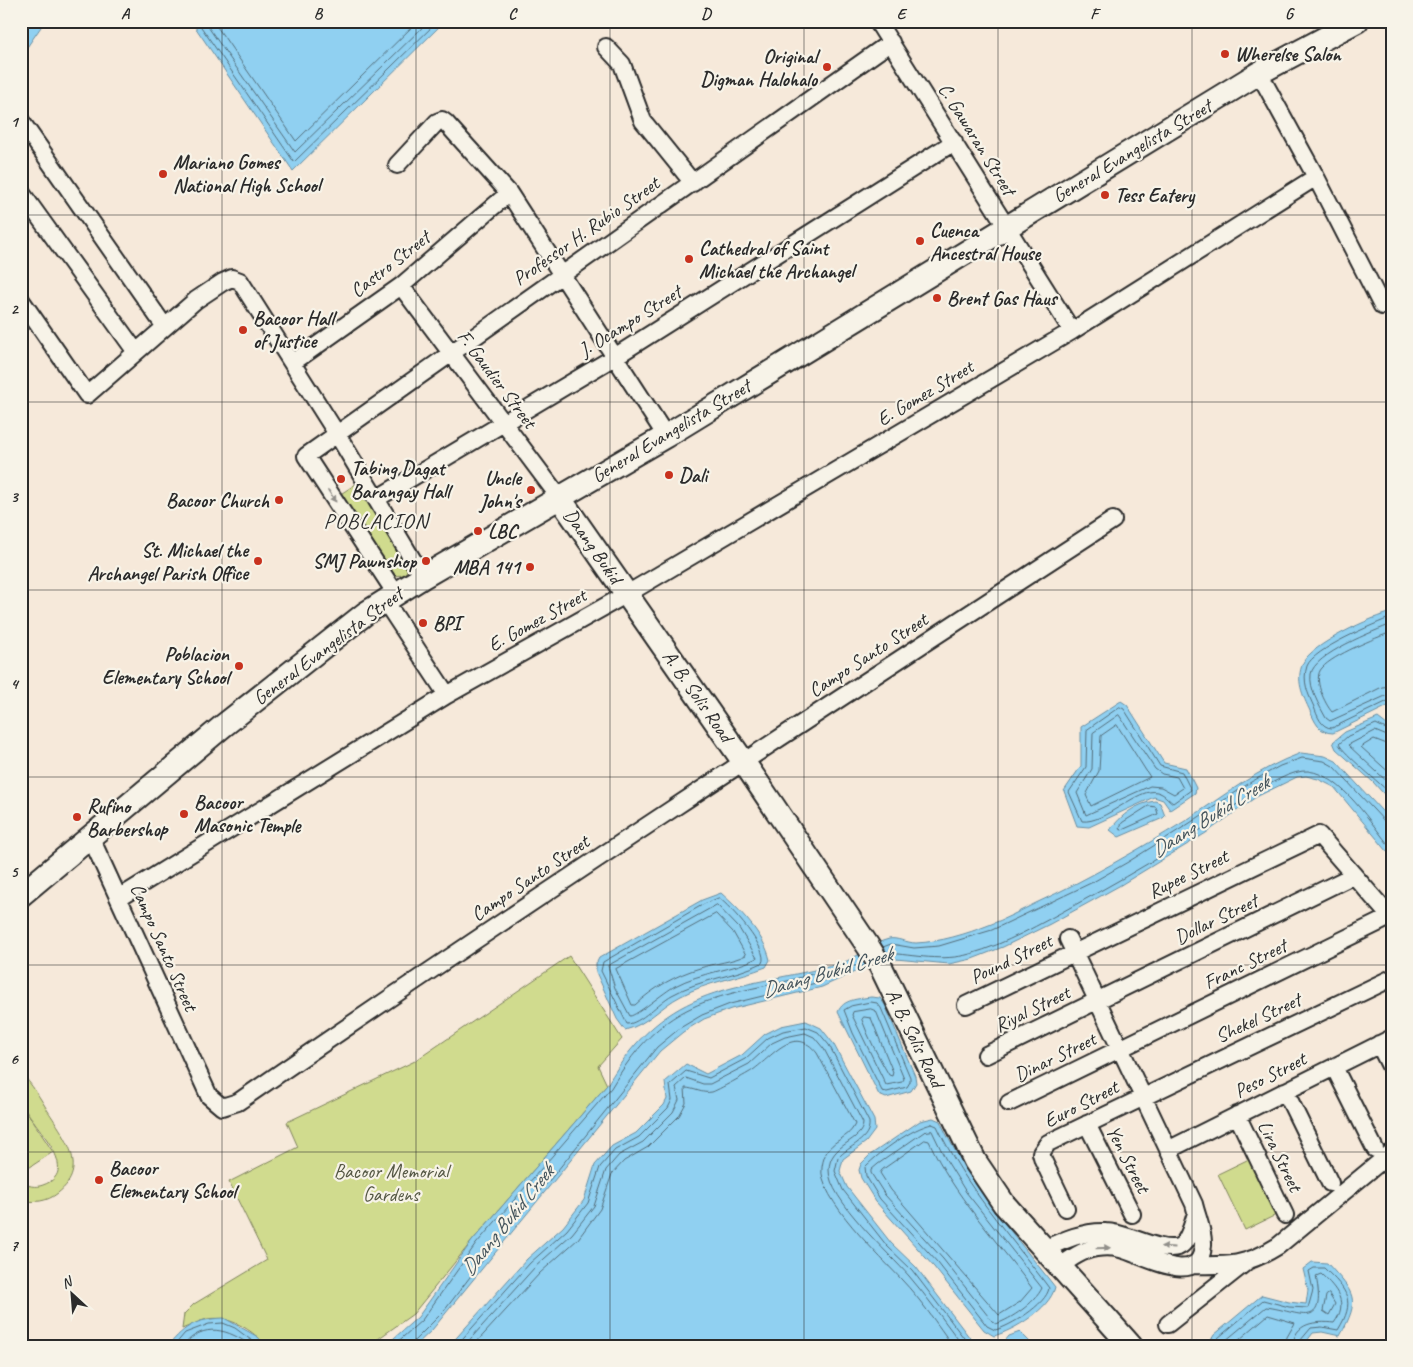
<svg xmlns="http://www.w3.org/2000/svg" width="1413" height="1367" viewBox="0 0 1413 1367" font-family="Caveat,sans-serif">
<rect width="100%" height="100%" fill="#f6e9da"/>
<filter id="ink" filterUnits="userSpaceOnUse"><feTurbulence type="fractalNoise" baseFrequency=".02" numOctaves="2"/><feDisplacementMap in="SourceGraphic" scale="10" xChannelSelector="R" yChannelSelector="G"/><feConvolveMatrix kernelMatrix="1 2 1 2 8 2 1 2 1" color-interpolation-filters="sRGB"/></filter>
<g filter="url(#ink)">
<path fill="#d0db8e" stroke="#7e835c" d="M356,484L408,562V569L404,575L392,576L339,495Z
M569,956L622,1039L598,1066L607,1085L472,1241L413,1314L368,1346H266C253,1330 229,1315 207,1319C199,1321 190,1326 182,1329L184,1314L194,1304L267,1260L229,1182L298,1147L287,1122L415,1061Z
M21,1073C32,1084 40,1098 48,1111C64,1136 90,1168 58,1193C47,1202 34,1203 21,1200V1182C28,1186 35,1188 43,1185C86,1170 26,1120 21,1100C19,1092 21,1081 21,1073Z
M21,1103L53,1152L21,1173Z
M1249,1159L1276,1215L1245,1230L1218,1174Z"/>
<path fill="#90d0f1" stroke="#688ea2" d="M21,21H45L21,56Z
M191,21H445L293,171Z
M1392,612V704L1333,733C1319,733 1315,722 1310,711C1303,696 1295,680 1303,663C1310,645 1373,616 1392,612Z
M1121,701L1127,705L1164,763L1186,768L1196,788L1195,793L1170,810L1163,800L1154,797L1089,827L1077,826L1064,791L1081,766V727Z
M1378,718L1392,729V803L1373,782L1336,749L1333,742L1345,732Z
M1301,753L1325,756L1336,761L1392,822V857L1334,787L1318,779L1306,776L1297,777L1256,797L1206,833L1119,886L1050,924L1003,947L972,959L949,964L885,958L822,987L731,1009L704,1019L683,1032L660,1051L432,1330L415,1346H385L418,1317L472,1241L607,1085C667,981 737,991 839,964C857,959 871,943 889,939C896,937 907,943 916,943C940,942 966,934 989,925C1005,919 1020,911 1036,903C1088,879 1136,851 1185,821C1224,796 1257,769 1301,753Z
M1155,801L1160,803L1165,816L1163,818L1119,837L1110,830C1121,815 1137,803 1155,801Z
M721,893C740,910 764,934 770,960L766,967C738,978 707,982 681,996C661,1006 647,1025 625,1030L617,1019L596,972V964L599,958L702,900Z
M871,997L880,998L885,1005L915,1076L916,1083L911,1091L886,1098L879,1095L838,1012C843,999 858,999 871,997Z
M806,1021L821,1028L833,1043L874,1120L875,1130L866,1142L843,1159L840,1171L847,1187L891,1243L916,1267L976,1346H449L527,1259L563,1227L584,1200L595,1165L612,1146L636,1133L664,1105L667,1099L665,1082L686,1064L706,1074L742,1055L765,1034L781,1026Z
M933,1118L940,1121C969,1184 1013,1233 1055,1287C1050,1309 1014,1330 994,1336L984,1330L934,1267L876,1202L861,1178L859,1170L861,1164L870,1155L920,1121Z
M1312,1262L1327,1263C1355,1294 1361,1298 1340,1336L1322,1332L1313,1333L1303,1346H1215L1211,1340L1214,1335L1262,1295L1289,1302L1306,1304L1308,1290L1303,1269Z
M224,1318L258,1337L266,1346H168C186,1325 196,1319 224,1318Z
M1020,1332L1034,1346H1001L1009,1336Z"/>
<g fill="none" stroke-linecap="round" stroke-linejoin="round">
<path stroke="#536d7a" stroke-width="1" d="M197,21L294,162L438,21
M204,21L295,152L429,21
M213,21L296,141L418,21
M1392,617C1374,624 1313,649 1307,666C1302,681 1308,694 1314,707C1317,715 1321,728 1332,728L1392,699
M1392,624C1374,631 1314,654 1311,674C1309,689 1319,705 1326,718L1330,721L1392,693
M1392,632C1375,638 1333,655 1322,668C1312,678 1325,704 1332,712L1382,687L1392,686
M1120,707L1124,709L1160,766L1182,772L1191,790L1173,803C1167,799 1165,794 1157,792C1138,787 1105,824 1082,821L1069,792L1086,767L1087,730Z
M1119,715L1155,769L1162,774L1177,777L1183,788L1174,794L1161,787L1150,786L1086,815L1077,793L1092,769L1093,733Z
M1117,725L1150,777L1091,806L1086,795L1099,771L1101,736Z
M1392,732L1376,724L1348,736L1339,744C1343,753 1381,784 1392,795
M1392,738L1375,731L1348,745L1392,786
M1392,746L1374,739L1361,747L1392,775
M1149,806L1156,807L1158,814L1122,830L1119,829L1122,823Z
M719,898C730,906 770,950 762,963C734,977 700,979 672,995C659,1002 640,1024 627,1024L601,971L603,962L704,904Z
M717,905L739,928L757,958C731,971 701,972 675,986C664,992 636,1016 630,1016L615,988L608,966Z
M716,914L733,932L746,955C732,962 715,963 700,968C676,975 653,988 635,1005H632L616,969Z
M883,947L891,944L914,948L939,946L992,930L1093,882L1128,862L1190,823L1251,782L1280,766L1302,758L1324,761L1333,766L1386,823L1392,825
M887,953C915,955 942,962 970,954C1006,944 1040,924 1073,906C1108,887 1143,867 1177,846C1204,829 1279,768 1308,771C1342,775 1371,824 1392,849
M871,1002L877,1003L881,1008L910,1077V1082L907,1087L887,1092L882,1091L853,1033L844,1010L851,1006Z
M871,1009L876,1011L904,1079L902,1082L886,1085L852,1015L853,1012Z
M864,1017L871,1018L893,1072L892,1076L889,1075C879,1058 869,1039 862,1020Z
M932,1124L937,1126C965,1187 1009,1234 1049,1288C1047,1304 1009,1327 995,1330L987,1326L938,1263L880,1199L866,1176L865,1167C880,1152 912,1128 932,1124Z
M932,1131L945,1158L966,1192L1042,1288C1035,1303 1011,1319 996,1324L992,1321L943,1259L885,1195L871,1173V1170L878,1164L924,1132Z
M925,1140L929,1141C954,1196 996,1239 1032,1288L1020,1302L999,1315L891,1190L880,1173L882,1170Z
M1329,1294L1335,1304L1329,1315L1323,1311L1326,1296Z
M174,1346L185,1333L209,1324L223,1323L235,1328L259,1346
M183,1346C203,1321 229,1329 251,1346
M393,1346L422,1320L476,1244L611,1088C657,1011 697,999 783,982C798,979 825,968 839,971L838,974L820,982L730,1004L702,1015L680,1028L657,1047L549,1181L515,1218L444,1311L414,1341L412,1346
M456,1346L530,1263L567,1230L588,1203L600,1167L615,1150L639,1137L668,1108L672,1100L670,1085L686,1071L709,1078L745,1059L768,1038L783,1031L806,1027L818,1032L829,1045L869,1122C871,1140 848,1146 838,1158L835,1171L843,1190L887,1246L912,1270L970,1346
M464,1346L535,1267L572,1234L594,1206L606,1170L619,1155L643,1142L673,1112L679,1100L676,1087L686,1078L703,1084H710L749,1064L772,1043L785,1037L805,1033L814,1037L824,1049L863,1123C863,1142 829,1143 829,1170C828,1199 890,1254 909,1276C928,1298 945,1322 963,1346
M473,1346L540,1273L578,1239L600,1209L612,1174L624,1161L648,1147L679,1116L686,1103L685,1088C694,1088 702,1094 712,1092C716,1091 749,1073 753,1070C773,1056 794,1024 817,1053L855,1124C847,1143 826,1137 822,1167C817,1198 882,1258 902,1280C921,1300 937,1324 953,1346
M1218,1346V1338L1263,1300L1289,1307L1308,1308L1313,1290L1309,1271L1314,1268H1324C1348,1291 1356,1301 1338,1330L1322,1327L1311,1328L1300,1341L1299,1346
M1225,1346V1341L1266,1307C1299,1311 1327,1333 1316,1276L1321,1274C1337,1289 1349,1303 1334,1323C1316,1321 1294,1322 1293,1346
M1232,1346L1268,1315L1295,1323L1287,1337L1285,1346"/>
<g stroke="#2b2b2b" stroke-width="20">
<path id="street" d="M877,21L1072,331
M606,47L622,64L643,121L693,183
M21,121L165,327
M397,165L437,122L442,120L446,123L509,193L666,436
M1316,177L1382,306
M21,192L136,352
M401,286L559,497
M21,300L87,395L196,300L223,282L232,278L240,281L337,434L423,577
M292,363L401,286L509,193
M376,499L616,356L954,142
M396,594L306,456L891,42
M385,601L447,695
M91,838L209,1096L222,1107L238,1102C526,903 820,711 1113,520
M119,898L447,695L627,594L1072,331L1316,177L1259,73
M966,1005L1319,835L1392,919
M1379,1044L1392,1070
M986,1055L1354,875
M1334,1067L1375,1149
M1285,1091L1330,1183
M1009,1103L1390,917
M1237,1115L1285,1215
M1087,1124L1132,1214
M1168,1150L1392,1038
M1066,1208L1043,1160L1041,1153L1048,1143L1392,978
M1044,1249C1064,1240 1084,1231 1106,1232C1126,1232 1160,1253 1178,1247C1189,1243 1192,1224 1196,1214
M1192,1265C1229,1266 1246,1266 1278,1246L1392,1152
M1059,1267C1070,1259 1082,1250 1096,1248C1103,1247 1113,1247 1120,1249C1140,1253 1201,1291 1203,1245C1204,1232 1197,1217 1194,1204L1068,939
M1168,1324L1245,1263"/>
</g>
<g stroke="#2b2b2b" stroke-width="26">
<path id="secondary" d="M559,497L743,761L868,946L881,967L975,1161L1004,1204L1131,1346
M21,895L223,726L366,613L423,577L666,436L1259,73L1357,21"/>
</g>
<use href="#street" stroke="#f7f3e8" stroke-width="16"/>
<use href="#secondary" stroke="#f7f3e8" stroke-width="22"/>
</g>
<defs><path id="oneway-solid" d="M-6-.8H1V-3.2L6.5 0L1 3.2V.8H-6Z" transform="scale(1.25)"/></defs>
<g fill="#918f8a">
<use href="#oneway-solid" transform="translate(332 496) rotate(57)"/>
<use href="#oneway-solid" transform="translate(1168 1247) rotate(-176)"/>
<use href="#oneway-solid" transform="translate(1103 1248) rotate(-1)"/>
</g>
</g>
<path fill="none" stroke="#2b2b2b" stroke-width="1" stroke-opacity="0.55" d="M222,21V1346M416,21V1346M610,21V1346M804,21V1346M998,21V1346M1192,21V1346M21,215H1392M21,402H1392M21,590H1392M21,777H1392M21,965H1392M21,1152H1392"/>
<g fill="#c8321e" stroke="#f7f3e8" stroke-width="2">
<circle cx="1225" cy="54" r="5"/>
<circle cx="827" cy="67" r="5"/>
<circle cx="163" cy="174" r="5"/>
<circle cx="1105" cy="195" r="5"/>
<circle cx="920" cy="241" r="5"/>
<circle cx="689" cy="259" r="5"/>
<circle cx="937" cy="298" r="5"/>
<circle cx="243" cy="330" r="5"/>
<circle cx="669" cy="475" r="5"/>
<circle cx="341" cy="479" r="5"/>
<circle cx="531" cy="490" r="5"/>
<circle cx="279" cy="500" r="5"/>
<circle cx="478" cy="531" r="5"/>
<circle cx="258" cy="561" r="5"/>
<circle cx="426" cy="561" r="5"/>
<circle cx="530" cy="567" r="5"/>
<circle cx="423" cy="623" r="5"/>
<circle cx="239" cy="666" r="5"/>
<circle cx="184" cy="814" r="5"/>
<circle cx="77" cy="817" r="5"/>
<circle cx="99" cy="1180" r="5"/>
</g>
<g text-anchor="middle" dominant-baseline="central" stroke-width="4.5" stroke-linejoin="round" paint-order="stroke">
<g font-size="20" font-weight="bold" fill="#2b2b2b" stroke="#f7f3e8" text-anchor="start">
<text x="1235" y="54">Wherelse Salon</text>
<text x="817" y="56" text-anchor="end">Original<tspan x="817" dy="23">Digman Halohalo</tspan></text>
<text x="173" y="162">Mariano Gomes<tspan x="173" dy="23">National High School</tspan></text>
<text x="1115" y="195">Tess Eatery</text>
<text x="930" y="230">Cuenca<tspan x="930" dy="23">Ancestral House</tspan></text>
<text x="699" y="248">Cathedral of Saint<tspan x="699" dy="23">Michael the Archangel</tspan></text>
<text x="947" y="298">Brent Gas Haus</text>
<text x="253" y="318">Bacoor Hall<tspan x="253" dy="23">of Justice</tspan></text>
<text x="351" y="468">Tabing Dagat<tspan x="351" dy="23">Barangay Hall</tspan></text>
<text x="679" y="475">Dali</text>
<text x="521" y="478" text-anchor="end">Uncle<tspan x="521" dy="23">John's</tspan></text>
<text x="269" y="500" text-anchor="end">Bacoor Church</text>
<text x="488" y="531">LBC</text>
<text x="248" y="550" text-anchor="end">St. Michael the<tspan x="248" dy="23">Archangel Parish Office</tspan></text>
<text x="416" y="561" text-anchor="end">SMJ Pawnshop</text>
<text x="520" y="567" text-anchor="end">MBA 141</text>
<text x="433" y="623">BPI</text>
<text x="229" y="654" text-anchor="end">Poblacion<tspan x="229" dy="23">Elementary School</tspan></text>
<text x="194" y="802">Bacoor<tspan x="194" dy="23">Masonic Temple</tspan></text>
<text x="87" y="806">Rufino<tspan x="87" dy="23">Barbershop</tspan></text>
<text x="109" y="1168">Bacoor<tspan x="109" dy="23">Elementary School</tspan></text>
</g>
<g font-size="20" fill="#2b2b2b" stroke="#f7f3e8">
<text transform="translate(977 139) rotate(58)">C. Gawaran Street</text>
<text transform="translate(1132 151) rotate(-31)">General Evangelista Street</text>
<text transform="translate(586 231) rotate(-35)">Professor H. Rubio Street</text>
<text transform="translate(390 264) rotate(-38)">Castro Street</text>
<text transform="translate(630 321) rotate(-32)">J. Ocampo Street</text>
<text transform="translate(497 379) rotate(53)">F. Gaudier Street</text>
<text transform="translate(925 393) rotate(-31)">E. Gomez Street</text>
<text transform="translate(671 431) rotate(-31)">General Evangelista Street</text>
<text transform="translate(593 546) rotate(55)">Daang Bukid</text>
<text transform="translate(537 620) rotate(-29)">E. Gomez Street</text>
<text transform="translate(328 646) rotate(-37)">General Evangelista Street</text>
<text transform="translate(868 655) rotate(-33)">Campo Santo Street</text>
<text transform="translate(698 696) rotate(55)">A. B. Solis Road</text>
<text transform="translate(1188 874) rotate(-26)">Rupee Street</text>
<text transform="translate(530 878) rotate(-34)">Campo Santo Street</text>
<text transform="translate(1216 919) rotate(-26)">Dollar Street</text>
<text transform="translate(164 947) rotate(66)">Campo Santo Street</text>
<text transform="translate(1011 959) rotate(-26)">Pound Street</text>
<text transform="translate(1245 964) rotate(-26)">Franc Street</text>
<text transform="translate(1032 1009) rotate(-26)">Riyal Street</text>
<text transform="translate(1258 1018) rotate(-25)">Shekel Street</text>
<text transform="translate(915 1038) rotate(64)">A. B. Solis Road</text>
<text transform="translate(1055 1057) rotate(-26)">Dinar Street</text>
<text transform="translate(1270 1075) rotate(-27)">Peso Street</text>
<text transform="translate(1081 1104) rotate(-27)">Euro Street</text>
<text transform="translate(1280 1156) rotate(64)">Lira Street</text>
<text transform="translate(1128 1159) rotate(63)">Yen Street</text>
</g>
<g font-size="20" fill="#545744" stroke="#f7f3e8">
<text x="391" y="1171">Bacoor Memorial<tspan x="391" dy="23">Gardens</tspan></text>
</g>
<g font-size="21" font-style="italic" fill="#44545c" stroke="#f7f3e8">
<text transform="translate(1210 816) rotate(-32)">Daang Bukid Creek</text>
<text transform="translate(827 972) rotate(-16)">Daang Bukid Creek</text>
<text transform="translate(507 1220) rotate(-51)">Daang Bukid Creek</text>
</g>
<g font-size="22" letter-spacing="1" fill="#2b2b2b" stroke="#f7f3e8">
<text x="376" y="521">POBLACION</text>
</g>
</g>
<rect width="1413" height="1367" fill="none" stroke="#f7f3e8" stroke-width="55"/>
<g transform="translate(72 1294) rotate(334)" stroke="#f7f3e8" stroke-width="4" paint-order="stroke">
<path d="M0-4L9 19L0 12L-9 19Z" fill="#2b2b2b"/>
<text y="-8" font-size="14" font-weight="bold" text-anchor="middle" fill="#2b2b2b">N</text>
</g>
<rect x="28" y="28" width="1358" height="1312" fill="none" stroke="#2b2b2b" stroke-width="2"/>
<g font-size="16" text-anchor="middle" font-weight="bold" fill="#2b2b2b">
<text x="125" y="19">A</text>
<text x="318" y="19">B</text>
<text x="512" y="19">C</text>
<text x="706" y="19">D</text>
<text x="901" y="19">E</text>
<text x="1094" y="19">F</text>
<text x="1289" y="19">G</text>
<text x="14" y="127">1</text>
<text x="14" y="314">2</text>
<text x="14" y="502">3</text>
<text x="14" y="689">4</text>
<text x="14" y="877">5</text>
<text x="14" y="1064">6</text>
<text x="14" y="1251">7</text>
</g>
</svg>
